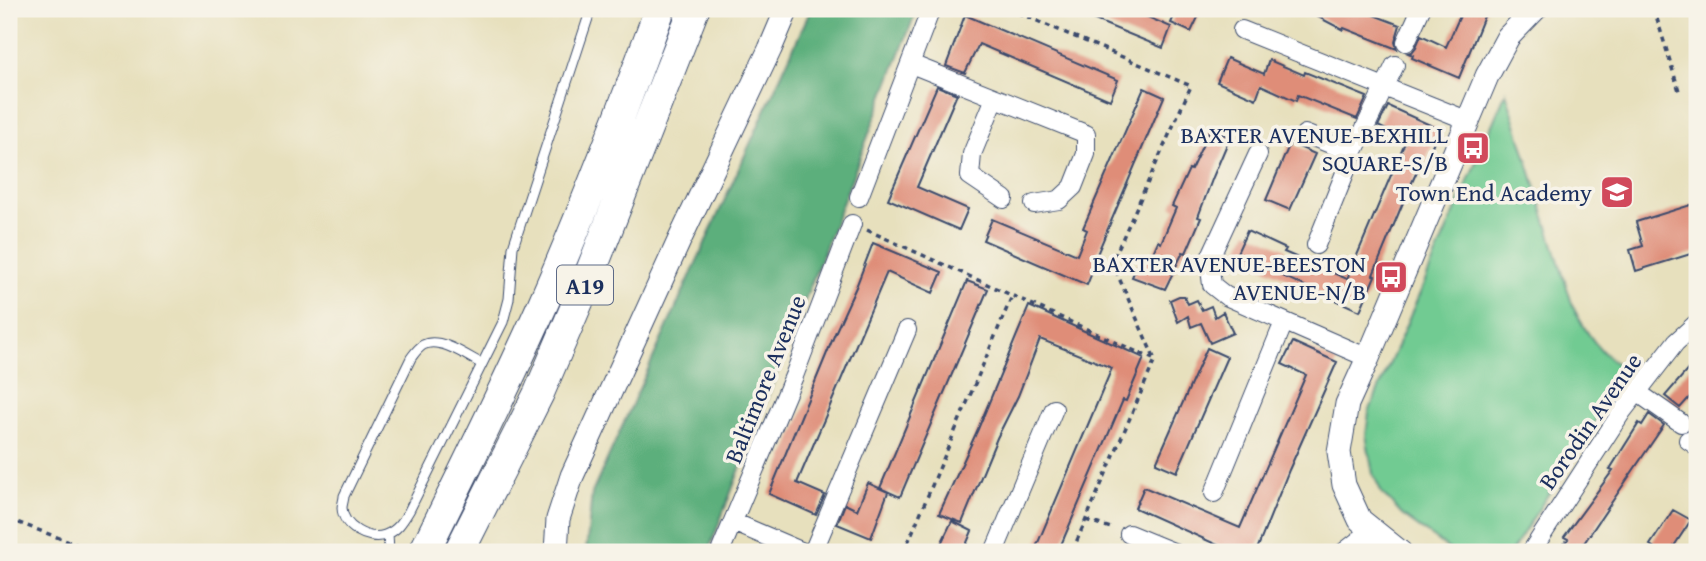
<svg xmlns="http://www.w3.org/2000/svg" width="1706" height="561" viewBox="0 0 1706 561" font-family="'Gentium Book Plus',serif">
<rect width="100%" height="100%" fill="#f7f3e8"/>
<filter id="ink" filterUnits="userSpaceOnUse"><feTurbulence type="fractalNoise" baseFrequency=".0143" numOctaves="2"/><feDisplacementMap in="SourceGraphic" scale="14" xChannelSelector="R" yChannelSelector="G"/><feConvolveMatrix kernelMatrix="1 2 1 2 8 2 1 2 1" color-interpolation-filters="sRGB"/></filter>
<filter id="wash" filterUnits="userSpaceOnUse"><feTurbulence type="fractalNoise" baseFrequency=".00686" numOctaves="4" result="noise"/><feDisplacementMap in="SourceGraphic" scale="28" xChannelSelector="R" yChannelSelector="G"/><feGaussianBlur stdDeviation="1.57" result="paint"/><feColorMatrix in="noise" values="0 0 0 0 0 0 0 0 0 0 0 0 0 0 0 0 0 1.4 0 .05"/><feComposite in="paint" operator="in"/></filter>
<g filter="url(#wash)">
<rect width="100%" height="100%" fill="#e7e0bd"/>
<path fill="#71cb92" stroke="#467d78" stroke-width="2" d="M1506,92L1573,307C1586,333 1601,356 1628,371L1511,552H1453L1402,515L1382,493L1373,474L1366,435L1369,412Z"/>
<path fill="#5caf7c" stroke="#3c6f6d" stroke-width="2" d="M811,9H917L708,552H586L592,493Z"/>
<g id="blocks">
<path fill="#df8d78" d="M1068,9H1129L1171,27L1163,48Z
M1177,9H1202L1191,32L1171,23Z
M1303,9H1358L1400,25L1395,42L1397,49L1344,28L1343,30Z
M1463,9H1487L1459,78L1412,58L1413,55L1408,53L1412,52L1416,47L1421,35L1446,47Z
M965,15L1118,80L1110,100L979,44L965,73L946,66Z
M1227,58L1264,74L1269,60L1304,75L1305,72L1367,97L1357,119L1298,95L1296,101L1261,85L1256,99L1217,82Z
M937,86L957,94L917,187L968,209L959,230L888,199Z
M1144,88L1164,97L1095,259L1097,260L1087,285L983,240L992,219L1077,255L1087,230L1083,228Z
M1388,106L1439,129L1425,163L1421,162L1402,205L1373,275L1375,276L1360,311L1236,255L1247,231L1286,249L1284,252L1347,279L1406,140L1378,126Z
M1210,129L1230,137L1213,177L1198,217L1201,218L1186,253L1183,252L1165,289L1132,277L1141,256L1150,260L1158,241L1161,243L1176,208L1172,206L1189,169L1191,170Z
M1290,143L1315,154L1290,210L1266,200Z
M1697,203V252L1636,271L1630,250L1643,246L1636,222Z
M873,243L942,272L933,293L887,272L797,483L825,495L816,515L769,494L836,331L856,287Z
M967,281L988,289L900,497L880,488Z
M1179,296H1184L1188,304L1197,300L1202,310L1211,306L1215,317L1223,312L1233,333L1210,343L1201,323L1191,327L1188,316L1178,322L1170,300Z
M1029,306L1144,358L1126,401L1123,400L1058,552H1034L1112,368L1040,339L1018,396L997,438L962,523L939,514L978,429Z
M1293,342L1337,362L1289,470L1256,552H1233L1135,508L1144,487L1240,528L1306,375L1282,364Z
M1207,348L1227,357L1177,472L1156,463Z
M1697,359V389L1680,408L1665,396Z
M1649,414L1664,425L1626,481L1578,552H1557L1568,539L1564,537L1613,470L1610,469L1639,423L1642,425Z
M868,483L888,492L871,538L837,524L845,504L857,510Z
M1673,510L1691,520L1670,552H1661L1650,545Z
M952,521L972,531L963,552H937Z"/>
</g>
</g>
<g filter="url(#ink)">
<use href="#blocks" fill-opacity="0" stroke="#3a4a6c" stroke-width="2"/>
<g fill="none" stroke-linecap="round" stroke-linejoin="round">
<g stroke="#3a4a6c" stroke-width="11">
<path id="service" d="M482,364C467,356 439,336 423,345C417,349 414,354 411,358L344,496C344,500 342,504 342,508C343,527 368,541 385,535C397,531 403,521 409,511L503,322L509,299L513,247L591,9
M388,534L389,552"/>
</g>
<g stroke="#3a4a6c" stroke-width="20">
<path id="minor" d="M1242,30L1469,121
M1406,42L1421,9
M911,64L1086,134V154L1073,187L1059,200L1034,204
M995,98L972,154L970,176L1004,199
M1305,134L1353,153
M1258,154L1209,260L1212,285L1226,296L1368,358
M859,197L931,9
M1316,245L1353,153L1395,65
M1637,392L1681,423
M1688,440L1697,446
M1214,493L1284,322
M733,522L803,552
M1129,534L1173,552
M720,552L794,376L852,224
M813,552L907,330
M994,552L1054,409
M1344,552L1372,530
M1531,552L1621,413L1676,342L1697,323"/>
</g>
<g stroke="#3a4a6c" stroke-width="25">
<path id="tertiary" d="M556,552L558,519L572,476L679,241L770,49L787,9
M1400,552L1360,520L1344,485L1339,452L1347,404L1368,358L1487,76L1508,37L1535,9"/>
</g>
<g stroke="#3a4a6c" stroke-width="32">
<path id="trunk" d="M424,552C464,471 505,389 542,306C585,209 623,109 660,9
M459,552L539,393L589,276L694,9"/>
</g>
<path stroke="#3a4a6c" stroke-width="3.5" stroke-dasharray="5 5" stroke-linecap="butt" d="M1009,9L1191,86L1112,262L1155,360L1072,552
M1654,9L1680,94
M867,230L1153,359
M9,519L96,552
M1086,520L1114,529
M904,552L1012,296"/>
<use href="#service" stroke="#fff" stroke-width="9"/>
<use href="#minor" stroke="#fff" stroke-width="18"/>
<use href="#tertiary" stroke="#fff" stroke-width="23"/>
<use href="#trunk" stroke="#fff" stroke-width="30"/>
</g>
</g>
<defs>
<g id="bus-square" transform="scale(1.75)"><rect x="-9" y="-9" width="18" height="18" rx="4" fill="#d1495b" stroke="#f7f3e8"/><path d="M-5-6H5V4H4V6H2V4H-2V6H-4V4H-5ZM-3.5-4V0h7V-4ZM-3.5 1.2v1.5H-2V1.2ZM2 1.2v1.5H3.5V1.2Z" fill="#fff"/></g>
<g id="school-square" transform="scale(1.75)"><rect x="-9" y="-9" width="18" height="18" rx="4" fill="#d1495b" stroke="#f7f3e8"/><path d="M0-5L7-2L0 1L-7-2ZM-4 1L0 2.5L4 1V4Q0 6-4 4Z" fill="#fff"/></g>
</defs>
<g fill-rule="evenodd">
<use href="#bus-square" x="1473" y="148"/>
<use href="#school-square" x="1617" y="192"/>
<use href="#bus-square" x="1391" y="277"/>
</g>
<g text-anchor="middle" dominant-baseline="central" stroke-width="7" stroke-linejoin="round" paint-order="stroke">
<rect fill="#f7f3e8" stroke="#5d6a87" stroke-width="2" x="557" y="265.5" width="56" height="39" rx="5"/>
<g font-size="23" font-weight="bold" fill="#1b2f5e">
<text x="585" y="285">A19</text>
</g>
<g font-size="24" fill="#1b2f5e" stroke="#f7f3e8" text-anchor="end">
<text x="1448" y="134">BAXTER AVENUE-BEXHILL<tspan x="1448" dy="28">SQUARE-S/B</tspan></text>
<text x="1592" y="192">Town End Academy</text>
<text x="1366" y="263">BAXTER AVENUE-BEESTON<tspan x="1366" dy="28">AVENUE-N/B</tspan></text>
</g>
<g font-size="24" fill="#1b2f5e" stroke="#f7f3e8">
<text transform="translate(765 379) rotate(-68)">Baltimore Avenue</text>
<text transform="translate(1590 421) rotate(-55)">Borodin Avenue</text>
</g>
</g>
<rect width="1706" height="561" fill="none" stroke="#f7f3e8" stroke-width="35"/>
</svg>
